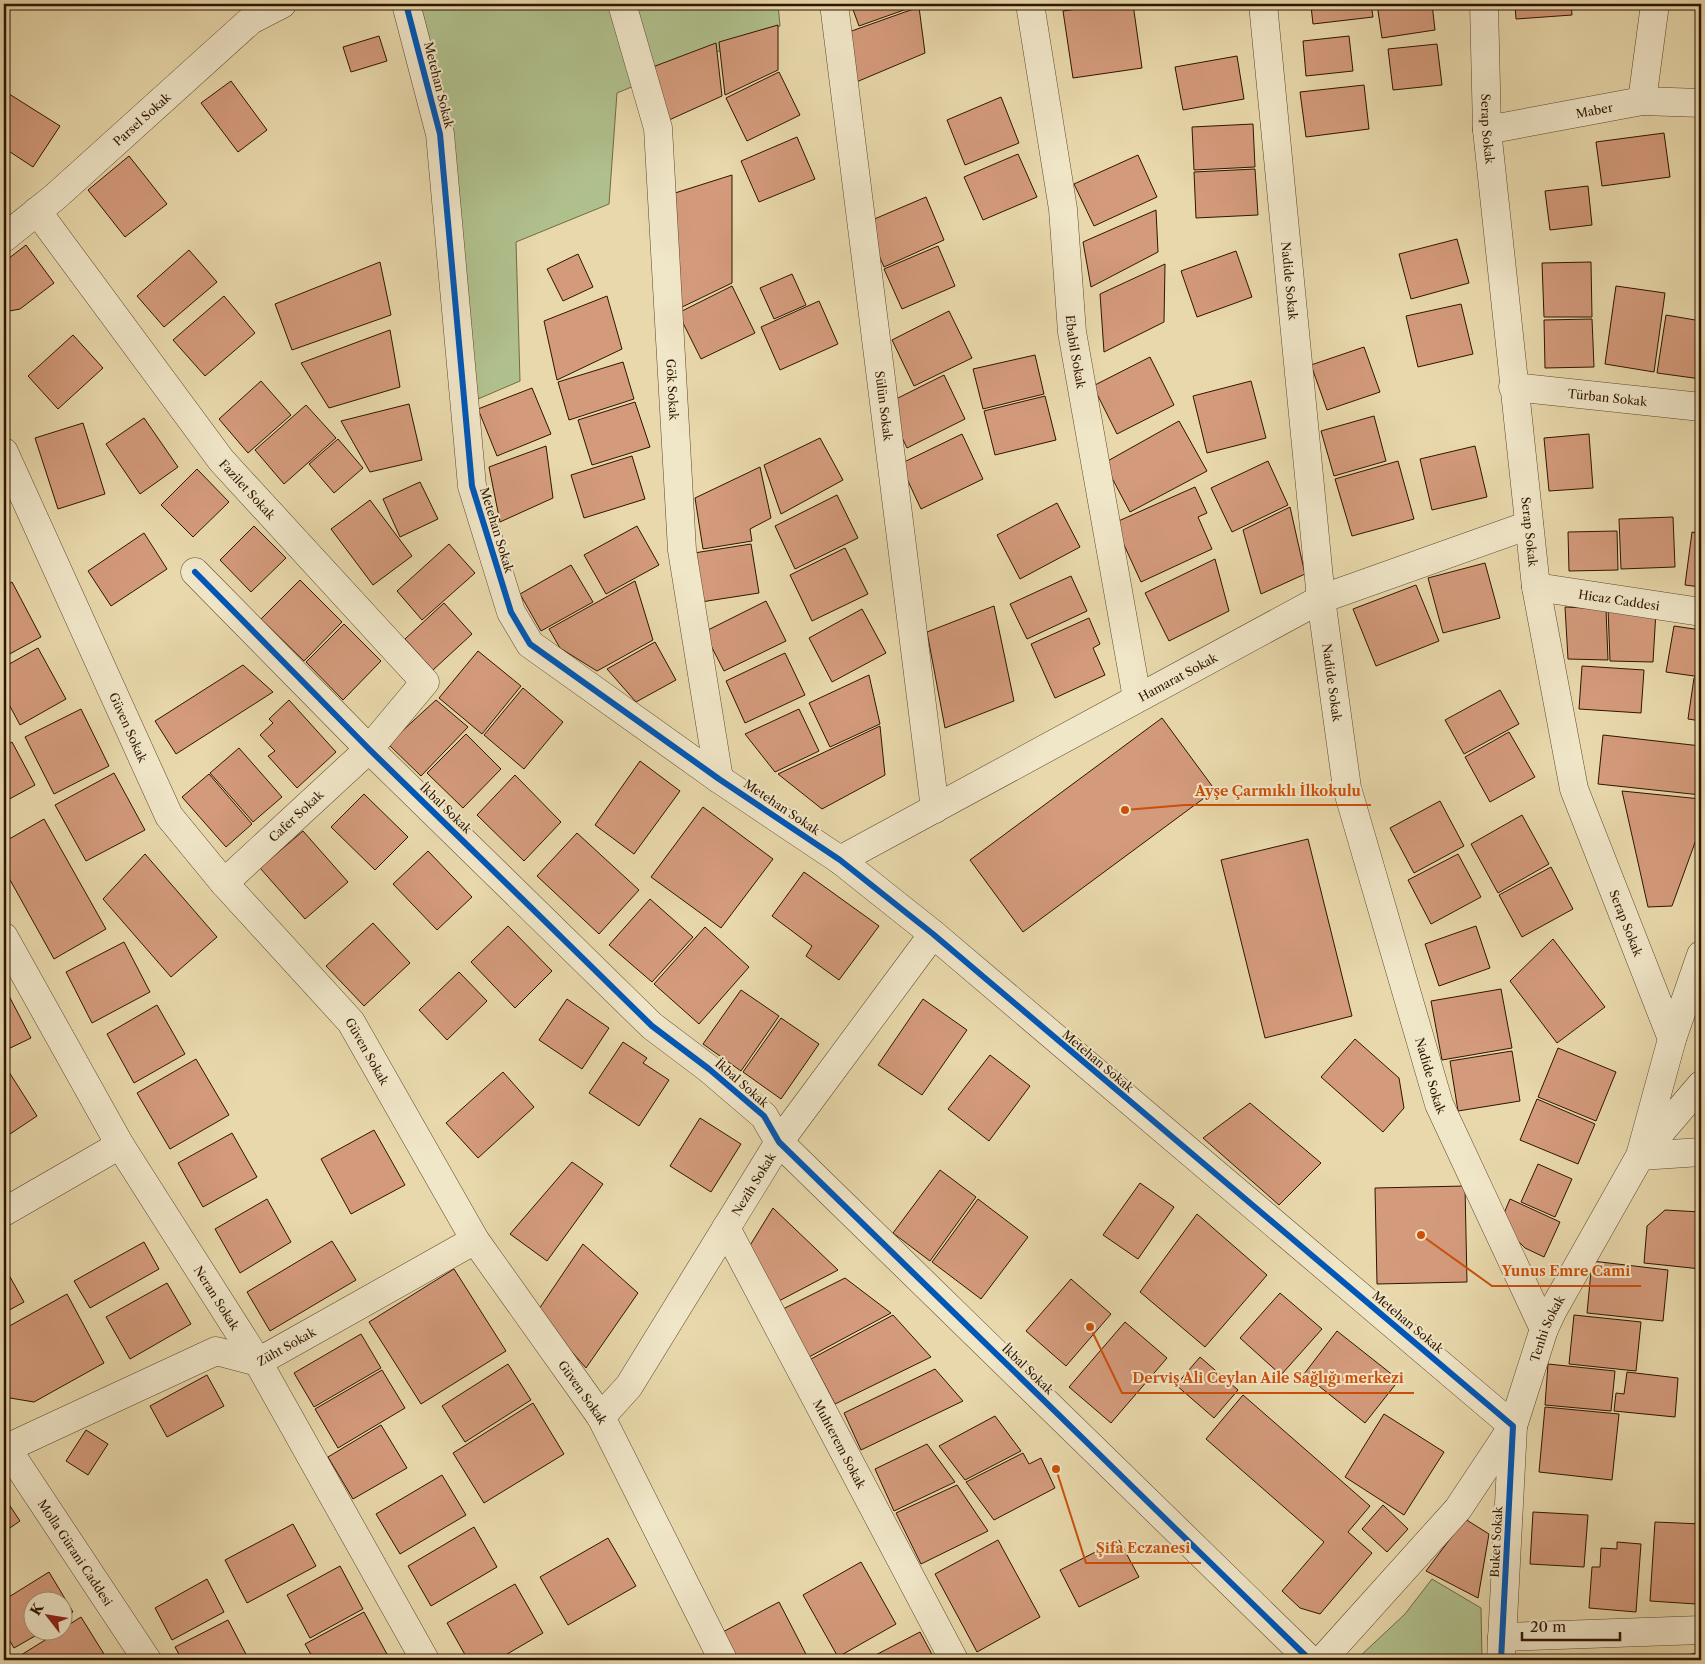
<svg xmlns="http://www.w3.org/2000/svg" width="1705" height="1664" viewBox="0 0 1705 1664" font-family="'Libre Caslon Text',serif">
<rect width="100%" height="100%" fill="#e8d8ab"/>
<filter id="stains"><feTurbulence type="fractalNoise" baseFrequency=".004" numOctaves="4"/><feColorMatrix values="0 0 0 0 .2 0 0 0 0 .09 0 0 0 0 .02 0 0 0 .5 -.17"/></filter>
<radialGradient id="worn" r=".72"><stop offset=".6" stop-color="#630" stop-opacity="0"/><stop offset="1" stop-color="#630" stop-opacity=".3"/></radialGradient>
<path fill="#b0c08d" stroke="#706a46" d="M419,4H778L780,26L617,93L609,204L516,242L520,381L478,399Z
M1432,1579L1481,1608L1482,1660H1361L1358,1658L1405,1614Z"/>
<path fill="#d39a7b" stroke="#2f1500" d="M851,4H918V5L859,26Z
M1113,4H1133L1142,68L1073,78L1063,11Z
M1298,4H1371L1373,17L1313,24L1311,6L1298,8Z
M1377,4H1432L1435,30L1382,38Z
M1515,4H1571L1572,15L1516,19Z
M919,7L925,53L854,83L846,33Z
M778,25V70L725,95L719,42Z
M379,36L387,61L351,72L343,47Z
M1349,36L1353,71L1306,76L1303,41Z
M716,43L722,96L658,125L650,68Z
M1437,44L1442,85L1393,90L1388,49Z
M1237,56L1244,99L1183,110L1175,67Z
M779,72L800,115L747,141L726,98Z
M231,81L267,130L238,152L201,103Z
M1364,85L1369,129L1306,137L1300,92Z
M6,92L60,126L33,167L4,148V96Z
M1001,97L1019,143L965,165L947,120Z
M1253,124L1255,167L1194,170L1192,127Z
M1664,133L1670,177L1602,186L1596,142Z
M797,137L815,179L759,202L741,161Z
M1018,154L1037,197L983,220L964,177Z
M1138,155L1157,197L1094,226L1074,184Z
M129,156L167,204L125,237L88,190Z
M1255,169L1258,215L1196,218L1194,172Z
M732,175V283L678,309L675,193Z
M1588,186L1592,225L1550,230L1545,191Z
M926,197L944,240L884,267L865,223Z
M1156,210L1158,252L1091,287L1083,242Z
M1457,239L1469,283L1411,299L1399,254Z
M26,245L54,283L20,309L4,312V262Z
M938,246L955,286L902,309L884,269Z
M189,250L217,282L164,327L137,296Z
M1236,251L1252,297L1197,317L1181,271Z
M578,254L593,287L563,301L547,269Z
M380,262L391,315L292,350L275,304Z
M1591,262L1592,317H1544L1542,263Z
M1165,264L1164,322L1104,352L1100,294Z
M792,274L806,305L774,319L760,288Z
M732,286L755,333L701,359L678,313Z
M1616,286L1665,293L1654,372L1605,364Z
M224,296L255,333L205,376L173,340Z
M607,296L622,349L557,380L544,321Z
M819,301L838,344L780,370L761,327Z
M1461,304L1473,354L1418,367L1406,316Z
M949,311L972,358L914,386L892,340Z
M1666,315L1701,321V379L1657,373Z
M1592,319L1594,367L1545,368L1544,320Z
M390,330L400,387L329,408L301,363Z
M73,335L103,368L58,409L28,376Z
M1364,347L1380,392L1327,410L1311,365Z
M1035,355L1044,394L983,409L973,369Z
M1150,357L1174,405L1117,434L1093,386Z
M623,362L634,399L569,420L558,382Z
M944,375L965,419L907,448L886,404Z
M261,381L291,415L248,453L219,419Z
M1251,381L1266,438L1207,453L1193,396Z
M532,388L551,434L497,456L478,409Z
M1045,396L1056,440L995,455L984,411Z
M635,402L650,447L592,465L578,420Z
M409,404L422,460L370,472L341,421Z
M306,405L336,438L284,484L255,450Z
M1374,416L1386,461L1334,476L1321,431Z
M144,418L178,467L140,494L106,444Z
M1179,421L1207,471L1130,512L1104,463Z
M83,423L105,494L58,509L35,438Z
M962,434L983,479L921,509L900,464Z
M1589,434L1593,488L1549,491L1544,438Z
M820,438L843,480L781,514L764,465Z
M338,439L363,468L334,493L309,464Z
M546,446L553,498L500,522L489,467Z
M1475,446L1487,497L1432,510L1420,459Z
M632,456L645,499L584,518L571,475Z
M1268,461L1288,505L1232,532L1211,488Z
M1398,461L1414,519L1352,536L1335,479Z
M760,467L771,518L750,529L752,541L703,549L695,498Z
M197,469L229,502L193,537L161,505Z
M420,482L438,519L400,537L383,499Z
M1195,487L1207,513L1198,517L1212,549L1141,582L1114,523Z
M837,495L858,538L795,569L775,526Z
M370,500L412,556L373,585L331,529Z
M1057,503L1080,547L1020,579L997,535Z
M1290,507L1305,574L1261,594L1243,530Z
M1673,517L1675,567L1621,569L1619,519Z
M254,526L286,558L251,592L220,560Z
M637,526L659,565L606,594L584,555Z
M1617,531L1618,570L1569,571L1568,532Z
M1692,532L1701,534V587L1685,585Z
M144,533L167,569L111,606L88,571Z
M449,544L475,573L422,620L397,591Z
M751,544L759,593L701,602L694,553Z
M845,548L868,594L812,621L790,575Z
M1215,559L1229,611L1169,641L1145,593Z
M1485,563L1500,618L1443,633L1428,578Z
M571,565L593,602L541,631L520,594Z
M1071,576L1087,611L1027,639L1010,604Z
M300,580L342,622L304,661L261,619Z
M635,581L653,640L597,671L560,648L549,629Z
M12,582L41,637L4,657V587Z
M1416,585L1439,641L1376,666L1353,609Z
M766,601L786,641L724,671L704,632Z
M444,603L472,634L433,670L405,639Z
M994,606L1014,701L945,728L927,632Z
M1565,607L1606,609L1608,660L1568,659Z
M1608,608L1656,611L1653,662L1610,661Z
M862,609L886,653L832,682L809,638Z
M1089,618L1100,644L1093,648L1105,675L1055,698L1031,644Z
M344,624L381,661L343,700L306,662Z
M1674,626L1701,630V677L1666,672Z
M655,642L676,680L636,702L607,669Z
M38,648L66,699L20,725L4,695V667Z
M478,651L521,686L482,734L439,698Z
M785,653L805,695L745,723L726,681Z
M243,665L273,692L176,754L155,721Z
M1582,666L1644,670L1641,713L1579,709Z
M869,675L880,724L830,747L809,703Z
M1694,678L1701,679V721L1688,719Z
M523,688L563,722L524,769L484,735Z
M1500,690L1519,724L1464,754L1445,720Z
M289,700L336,752L297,788L268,756L275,751L260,735L273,723L269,719Z
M436,700L468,727L421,776L388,744Z
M81,709L109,766L54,794L25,737Z
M799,709L819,751L775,772L745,734Z
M1162,718L1215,790L1023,932L970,860Z
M880,726L885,775L822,809L778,774Z
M1509,732L1535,777L1490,802L1465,757Z
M466,734L501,769L463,808L427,773Z
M1603,735L1701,746V795L1598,784Z
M12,742L35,785L4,802V747Z
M239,748L282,797L253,822L210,773Z
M640,761L680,791L634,854L595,825Z
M114,773L145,830L86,861L55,805Z
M209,774L252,824L226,847L182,797Z
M515,775L561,822L524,861L477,815Z
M1622,791L1701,799V826L1672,906L1648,907Z
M364,794L408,837L375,870L331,827Z
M1440,801L1464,846L1414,873L1390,828Z
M703,807L773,859L721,928L651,877Z
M1522,815L1549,864L1498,893L1471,844Z
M44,819L106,929L54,959L4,869V842Z
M303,831L348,882L305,919L260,868Z
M577,833L639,890L599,934L537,876Z
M1308,839L1352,1016L1265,1038L1221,860Z
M428,851L472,897L437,930L393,884Z
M145,854L217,937L171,977L103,899Z
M1458,854L1481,897L1431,924L1408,880Z
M1551,867L1573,909L1522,937L1499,895Z
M804,872L879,926L839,980L806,956L812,946L772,916Z
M650,899L693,937L652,982L609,945Z
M373,923L410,963L364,1006L326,966Z
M508,926L552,971L515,1008L471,962Z
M1476,926L1490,968L1439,986L1425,944Z
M705,927L749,967L699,1024L654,984Z
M1553,939L1605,1007L1557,1043L1510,981Z
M124,942L150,992L92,1023L66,972Z
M459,972L487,1001L447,1040L419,1010Z
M1501,989L1512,1048L1442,1060L1431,1001Z
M741,990L779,1016L741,1071L703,1044Z
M4,993L8,994L31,1038L4,1051Z
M567,999L609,1028L582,1069L539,1040Z
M923,999L967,1030L922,1095L878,1065Z
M157,1005L185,1054L134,1083L107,1034Z
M781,1018L819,1044L781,1099L743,1072Z
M1355,1039L1399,1078L1404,1108L1383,1132L1321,1077Z
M623,1042L647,1058L643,1063L669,1080L639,1126L589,1093Z
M1558,1048L1616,1072L1596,1121L1538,1097Z
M1512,1051L1520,1101L1458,1111L1450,1061Z
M990,1055L1030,1086L989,1141L948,1109Z
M196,1059L229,1115L170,1149L137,1093Z
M9,1072L37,1116L4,1138V1075Z
M503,1072L534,1107L478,1158L446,1123Z
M1537,1099L1595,1124L1578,1164L1520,1140Z
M1250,1103L1321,1163L1279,1205L1203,1138Z
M700,1118L741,1144L711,1192L670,1166Z
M374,1130L405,1185L351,1214L321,1159Z
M232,1133L257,1177L203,1207L178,1163Z
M572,1162L603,1184L547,1261L510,1234Z
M1538,1164L1572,1179L1555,1217L1521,1202Z
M940,1170L976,1197L930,1261L893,1233Z
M1140,1183L1174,1207L1138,1259L1103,1235Z
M1465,1186L1467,1282L1377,1284L1375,1188Z
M267,1199L291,1242L240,1273L215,1229Z
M978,1199L1028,1237L981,1299L932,1262Z
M1510,1199L1560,1222L1544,1257L1525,1248L1500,1223Z
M773,1208L838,1270L777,1302L749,1247Z
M1665,1210L1701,1212V1269L1644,1263L1647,1226Z
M1197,1214L1267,1275L1205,1347L1140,1292Z
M332,1241L356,1280L270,1331L247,1292Z
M144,1242L159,1269L90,1308L74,1281Z
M583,1244L638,1293L586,1368L537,1312Z
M1592,1261L1668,1270L1663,1321L1587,1313Z
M4,1266L24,1302L4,1313Z
M454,1269L506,1351L421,1404L369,1322Z
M845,1278L891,1313L809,1357L783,1309Z
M1071,1279L1111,1314L1066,1366L1026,1331Z
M167,1283L191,1324L130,1359L106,1317Z
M1280,1293L1322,1329L1281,1375L1240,1338Z
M67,1294L104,1363L34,1402L4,1397V1329Z
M893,1315L931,1357L835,1404L811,1359Z
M1574,1315L1641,1322L1636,1371L1569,1364Z
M1125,1322L1167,1358L1111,1423L1069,1387Z
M1337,1331L1399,1380L1365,1423L1304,1374Z
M361,1334L381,1368L314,1407L294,1373Z
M1200,1357L1238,1390L1214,1418L1176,1385Z
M508,1364L531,1400L465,1442L442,1406Z
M1548,1364L1615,1371L1611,1411L1545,1405Z
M935,1369L963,1401L861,1450L844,1413Z
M382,1370L405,1408L338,1448L315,1409Z
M1627,1372L1678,1378L1675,1417L1614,1411L1616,1393L1624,1394Z
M207,1375L224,1406L167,1437L150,1406Z
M1243,1395L1370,1506L1348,1532L1372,1553L1320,1614L1300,1608L1282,1591L1324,1542L1206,1439Z
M533,1403L564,1454L484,1503L453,1453Z
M1545,1407L1619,1414L1612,1480L1539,1472Z
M1384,1414L1444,1452L1404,1515L1345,1477Z
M995,1416L1021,1451L965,1480L939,1446Z
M381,1425L407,1468L353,1499L328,1457Z
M86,1430L108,1444L88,1475L66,1461Z
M927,1444L955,1482L894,1511L875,1469Z
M1023,1453L1029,1464L1041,1458L1055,1488L994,1520L966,1482Z
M442,1475L466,1515L400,1554L376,1514Z
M957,1485L988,1531L921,1564L896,1513Z
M4,1497L20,1521L4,1532Z
M1383,1505L1408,1529L1387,1552L1362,1529Z
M1533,1512L1588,1515L1584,1567L1530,1564Z
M1465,1519L1489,1534L1478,1598L1426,1571Z
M1655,1522L1701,1524L1696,1604L1650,1601Z
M293,1524L316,1566L247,1603L225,1560Z
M474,1527L497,1567L431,1606L408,1566Z
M608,1538L636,1586L568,1625L540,1577Z
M998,1540L1040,1617L977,1652L935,1574Z
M1119,1540L1139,1577L1079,1607L1060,1570Z
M1617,1542L1641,1544L1636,1612L1589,1608L1592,1567H1600L1601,1548L1617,1549Z
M861,1562L896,1624L838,1657L803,1595Z
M340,1566L363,1609L310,1638L287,1595Z
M49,1572L73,1612L62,1619V1602H32V1632H42L14,1648L4,1631V1600Z
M207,1579L224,1612L172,1640L155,1608Z
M515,1584L543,1633L497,1660H468L447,1623Z
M779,1602L809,1660H736L721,1633Z
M364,1612L388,1656L381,1660H314L305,1644Z
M81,1617L104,1654L95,1660H13L58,1632H62V1629Z
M228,1620L249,1660H182L175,1647Z
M920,1632L935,1660H866Z
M1701,1652V1660H1687V1655Z"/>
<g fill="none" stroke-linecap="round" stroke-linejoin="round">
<g stroke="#5d462b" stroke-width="29">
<g id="street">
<path d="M406,4L440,134L472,486L511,612L530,644L719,779L840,860L933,934L1513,1426L1501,1660"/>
<path id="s1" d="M622,4L658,128L682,550L719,779"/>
<path id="s2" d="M834,4L935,809"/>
<path id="s3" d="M1030,4L1063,209L1072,332L1137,698"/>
<path id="s4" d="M1263,4L1321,599L1347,788L1439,1104L1544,1329"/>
<path id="s5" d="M1484,4L1487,130L1536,587L1574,789L1672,1039"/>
<path d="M1642,101L1655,4"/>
<path id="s6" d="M1487,130L1642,101L1701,103"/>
<path id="s7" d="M37,211L221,460L425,682L369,749L224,883"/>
<path id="s8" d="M4,238L55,197L251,20L282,4"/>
<path id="s9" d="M1513,387L1701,407"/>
<path id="s10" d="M4,452L169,816L224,883L351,1022L475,1240L601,1417L723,1660"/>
<path d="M195,572L369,749L652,1026L709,1069L764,1116L779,1142L1310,1660"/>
<path id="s11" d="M1536,587L1701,612"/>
<path id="s12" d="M840,860L1321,599L1529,525"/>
<path id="s13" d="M4,937L120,1145L258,1362L425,1660"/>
<path d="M1701,1085L1640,1156L1701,1152"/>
<path d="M4,1212L120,1145"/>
<path id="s14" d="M726,1228L954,1660"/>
<path id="s15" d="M601,1417L629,1386L779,1142L933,934"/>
<path id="s16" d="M4,1444L147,1660"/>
<path id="s17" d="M7,1448L216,1351L258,1362L475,1240"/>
<path d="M1502,1637L1701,1630"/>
<path id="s18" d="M1322,1660L1458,1509L1513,1426L1544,1329L1553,1310L1640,1156L1672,1039L1701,955"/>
</g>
</g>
<use href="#street" stroke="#f0e6c8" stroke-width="28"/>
<g stroke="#f0e6c8" stroke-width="9">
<path id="cycleway" d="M406,4L440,134L472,486L511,612L530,644L719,779L840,860L933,934L1513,1426L1501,1660
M195,572L369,749L652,1026L709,1069L764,1116L779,1142L1310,1660"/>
</g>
<use href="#cycleway" stroke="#0057b8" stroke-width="6"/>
</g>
<g text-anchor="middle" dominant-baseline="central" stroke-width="4" stroke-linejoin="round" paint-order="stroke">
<g font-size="12" fill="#2f1500" stroke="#f0e6c8">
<text transform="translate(439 85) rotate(76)">Metehan Sokak</text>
<text stroke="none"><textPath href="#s6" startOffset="109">Maber</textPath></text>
<text stroke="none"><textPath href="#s8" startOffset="182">Parsel Sokak</textPath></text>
<text stroke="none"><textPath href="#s5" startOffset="125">Serap Sokak</textPath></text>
<text stroke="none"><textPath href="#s4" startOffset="278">Nadide Sokak</textPath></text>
<text stroke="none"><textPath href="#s3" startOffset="351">Ebabil Sokak</textPath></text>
<text stroke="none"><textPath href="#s1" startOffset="391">Gök Sokak</textPath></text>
<text stroke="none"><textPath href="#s9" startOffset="95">Türban Sokak</textPath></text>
<text stroke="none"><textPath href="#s2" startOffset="405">Sülün Sokak</textPath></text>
<text stroke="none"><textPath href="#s7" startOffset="349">Fazilet Sokak</textPath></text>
<text transform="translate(497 530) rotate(73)">Metehan Sokak</text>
<text stroke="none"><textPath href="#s5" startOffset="530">Serap Sokak</textPath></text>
<text stroke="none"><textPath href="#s11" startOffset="84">Hicaz Caddesi</textPath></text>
<text stroke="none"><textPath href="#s12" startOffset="384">Hamarat Sokak</textPath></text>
<text stroke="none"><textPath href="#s4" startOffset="682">Nadide Sokak</textPath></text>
<text stroke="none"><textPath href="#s10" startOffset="302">Güven Sokak</textPath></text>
<text transform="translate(782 807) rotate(34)">Metehan Sokak</text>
<text transform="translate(446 808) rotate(44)">İkbal Sokak</text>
<text transform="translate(296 816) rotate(-43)">Cafer Sokak</text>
<text stroke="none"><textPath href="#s5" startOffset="935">Serap Sokak</textPath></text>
<text stroke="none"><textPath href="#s10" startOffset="708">Güven Sokak</textPath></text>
<text transform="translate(1098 1061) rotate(40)">Metehan Sokak</text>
<text stroke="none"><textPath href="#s4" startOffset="1088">Nadide Sokak</textPath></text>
<text transform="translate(742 1083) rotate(41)">İkbal Sokak</text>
<text stroke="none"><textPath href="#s15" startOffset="279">Nezih Sokak</textPath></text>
<text stroke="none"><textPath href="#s13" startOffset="419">Neran Sokak</textPath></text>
<text transform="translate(1408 1322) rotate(40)">Metehan Sokak</text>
<text stroke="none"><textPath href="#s18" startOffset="406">Tenhi Sokak</textPath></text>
<text stroke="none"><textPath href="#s17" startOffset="306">Züht Sokak</textPath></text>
<text transform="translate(1028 1369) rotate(44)">İkbal Sokak</text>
<text stroke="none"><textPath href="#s10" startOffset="1112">Güven Sokak</textPath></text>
<text stroke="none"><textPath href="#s14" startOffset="244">Muhterem Sokak</textPath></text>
<text transform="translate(1496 1542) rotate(-87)">Buket Sokak</text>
<text stroke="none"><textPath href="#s16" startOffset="130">Molla Gürani Caddesi</textPath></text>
</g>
</g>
<path fill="none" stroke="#cc4f0a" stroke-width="2" d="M1125 810L1185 805H1371M1421 1235L1492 1286H1641M1090 1327L1122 1393H1414M1056 1469L1086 1563H1201"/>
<g fill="#cc4f0a" stroke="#f0e6c8" stroke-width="2">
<circle cx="1125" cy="810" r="5"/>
<circle cx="1421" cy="1235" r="5"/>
<circle cx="1090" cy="1327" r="5"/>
<circle cx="1056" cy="1469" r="5"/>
</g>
<g font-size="14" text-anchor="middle" font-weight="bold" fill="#cc4f0a" stroke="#f0e6c8" stroke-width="4" stroke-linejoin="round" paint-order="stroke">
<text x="1278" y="796">Ayşe Çarmıklı İlkokulu</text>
<text x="1566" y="1276">Yunus Emre Cami</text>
<text x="1268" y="1383">Derviş Ali Ceylan Aile Sağlığı merkezi</text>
<text x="1143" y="1553">Şifa Eczanesi</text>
</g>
<rect width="1705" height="1664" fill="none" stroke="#e8d8ab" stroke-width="20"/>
<rect x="5" y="5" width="1695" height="1654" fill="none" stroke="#2f1500" stroke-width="2.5"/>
<rect x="10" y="10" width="1685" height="1644" fill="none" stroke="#2f1500"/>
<g transform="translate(48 1616) rotate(301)"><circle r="24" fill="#f0e6c8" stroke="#a39278"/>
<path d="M0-4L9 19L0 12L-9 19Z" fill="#8f2418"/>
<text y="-8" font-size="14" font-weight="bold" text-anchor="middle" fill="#2f1500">K</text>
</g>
<path d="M1522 1632v8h98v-8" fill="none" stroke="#2f1500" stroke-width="2.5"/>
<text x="1530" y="1632" font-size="15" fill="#2f1500" stroke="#f0e6c8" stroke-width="4" paint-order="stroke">20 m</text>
<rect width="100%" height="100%" filter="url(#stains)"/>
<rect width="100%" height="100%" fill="url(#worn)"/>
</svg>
